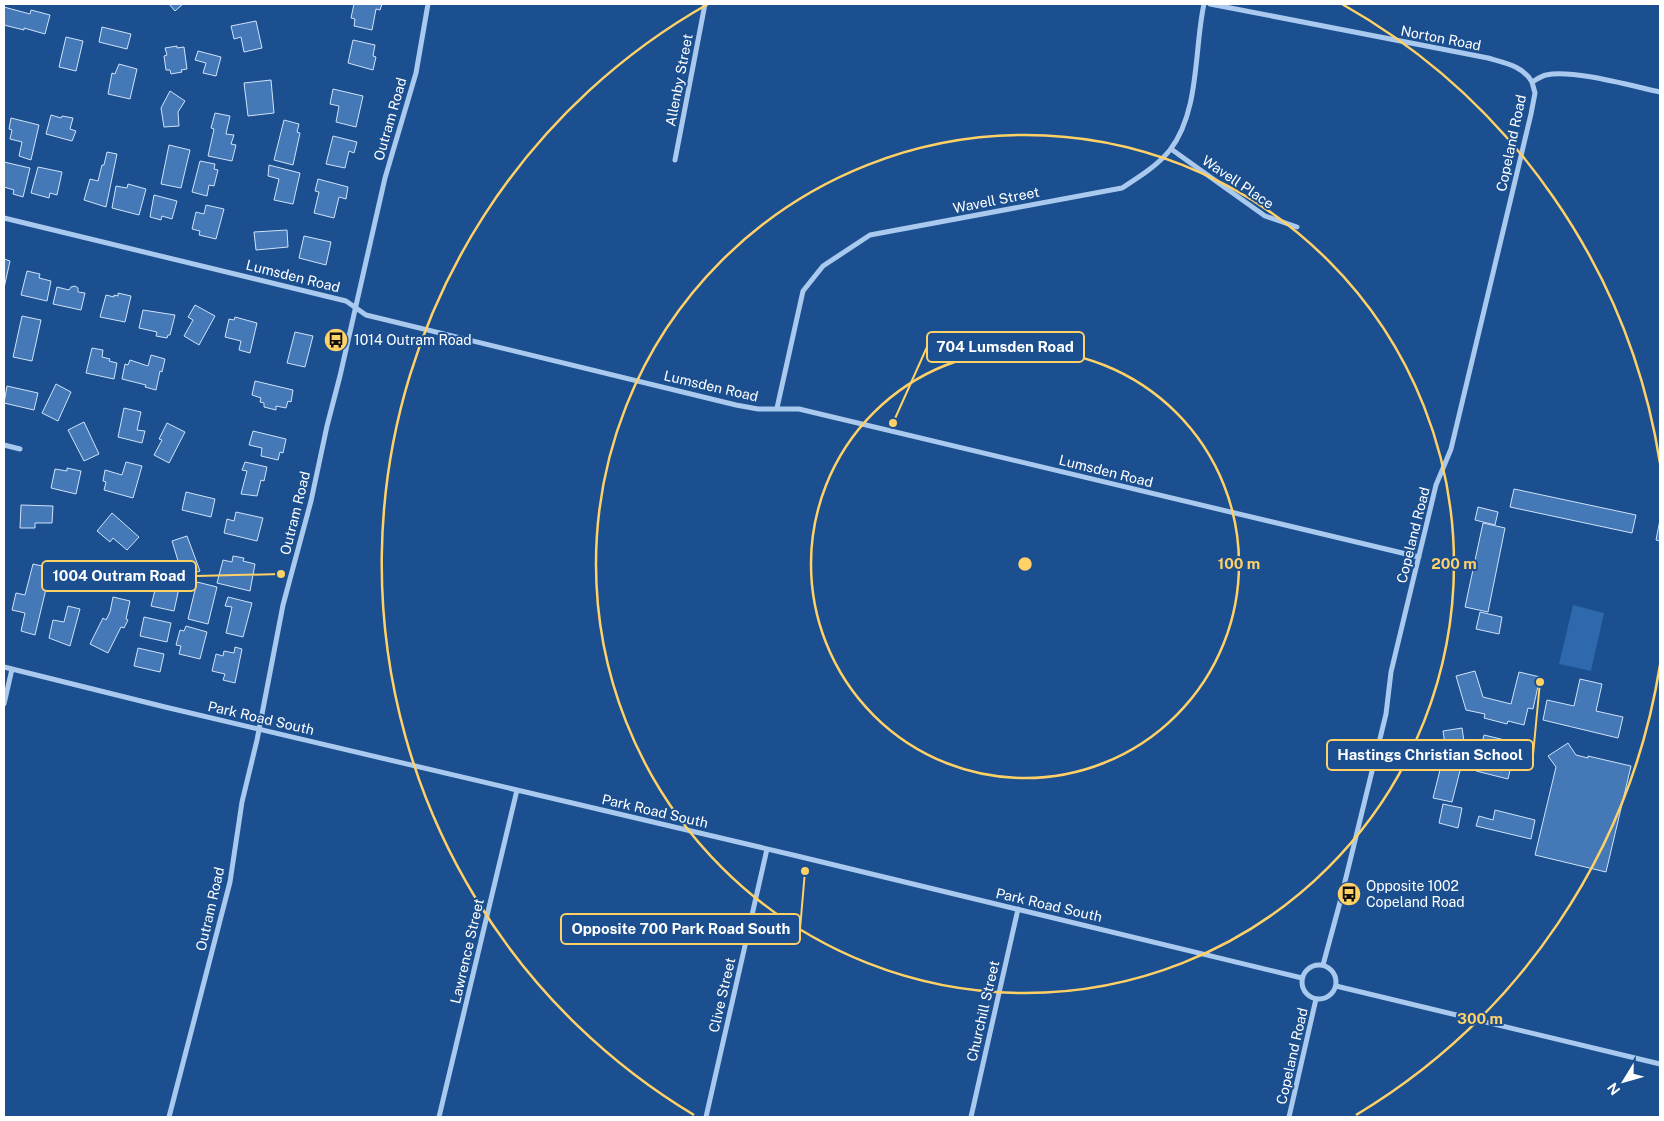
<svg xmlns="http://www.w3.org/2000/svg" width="1664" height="1121" viewBox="0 0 1664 1121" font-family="'Public Sans',sans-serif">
<rect width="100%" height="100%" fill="#1b4f8f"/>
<path fill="#2e69ad" d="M1573,605L1604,613L1591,671L1559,664Z"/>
<path fill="#4478b7" stroke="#cfe3fa" d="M169,4H183L175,11Z
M351,4H382L380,10L376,9L372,30L354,26L355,19L351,18L354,4Z
M4,7L30,14L31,10L50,15L45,34L24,28V30L4,25Z
M256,21L262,48L244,52L241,37L234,39L231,26Z
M102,27L131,34L127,49L99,42Z
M66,37L83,41L76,71L59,67Z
M353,40L375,45L373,56L376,57L373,70L348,63Z
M177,46V48L184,47L187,69L181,70L182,72L171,74L170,70H166L164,56L167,55L165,48Z
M198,51L221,57L216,76L203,73L206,63L195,60Z
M119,64L137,69L130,99L108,94L112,73L115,74Z
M271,80L274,113L248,116L244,83Z
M333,89L363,96L356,127L336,122L339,106L330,104Z
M170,91L185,101L178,112L179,126L164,127L161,108Z
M215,113L230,116L226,134L234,135L231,144L236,145L232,161L208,156L214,129L211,128Z
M51,115L61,118L62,116L73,118L70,129L76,131L72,141L46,134Z
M11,118L39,125L31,160L19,156L22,142L10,139L12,130L9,129Z
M284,120L299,124L297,132L300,133L293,165L274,160Z
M333,136L357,142L354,153L349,151L345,168L326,164Z
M169,145L190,150L181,188L161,184Z
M107,152L117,154L106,207L84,200L90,179L98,181L102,165H104Z
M200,161L215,164L214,169L218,170L214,186L209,185L207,196L192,192Z
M4,162L30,168L23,197L13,194L14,190L4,187Z
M269,165L300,173L293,204L274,200L279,179L268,176Z
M38,167L62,172L57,195L50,193L49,198L31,193Z
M318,179L348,187L346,199L339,197L334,218L314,213L319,192L315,191Z
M128,184L146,189L139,215L112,208L116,186L127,188Z
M154,195L177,201L172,219L162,216L161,220L150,217Z
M206,205L224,209L216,239L199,235L200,231L192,229L196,212L204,214Z
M287,230L288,247L256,250L254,232Z
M304,236L331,242L326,265L299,258Z
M4,259L10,261L4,288Z
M27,271L40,274L39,278L51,281L47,301L21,295Z
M75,286L78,288V292L85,293L81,310L53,304L57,287L69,290L71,287Z
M118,293L131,296L125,322L100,317L106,295L114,297V295L118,296Z
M195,305L215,316L199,345L184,336L193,320L188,317Z
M143,310L175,315L170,335H168L167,338L156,336L157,332L139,328Z
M22,316L41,320L32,361L13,357Z
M235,317L257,323L250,353L239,350L241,341L225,337L229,319L234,320Z
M295,332L313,336L305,367L287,363Z
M92,348L103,350L102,357L110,359L109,361L117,363L114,379L86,373Z
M151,355L165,359L162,372L160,371L156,390L145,387L146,385L122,379L125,364L128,365L130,360L148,366Z
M255,381L293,390L291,402L288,401L286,408L276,406V410L264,407V403L260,402L261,398L252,395Z
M56,384L71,392L58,421L42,413Z
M7,386L38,393L34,410L4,403Z
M124,408L141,412L137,430L145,431L142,443L118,437Z
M84,422L99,454L84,461L68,430Z
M167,423L185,432L169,463L154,455L162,440L159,439Z
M253,431L286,439L283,453L280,452L278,460L261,456L262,448L249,445Z
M126,462L142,466L133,498L104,490L106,482L103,481L105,470L122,475Z
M245,462L267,467L264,481L261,480L257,496L241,494L247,471L242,470Z
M67,468L81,471L76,494L51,488L55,469L67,471Z
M1514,489L1636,515L1632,533L1510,507Z
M186,492L215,499L211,517L182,510Z
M21,505L53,506L52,523H35V528H20Z
M1478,507L1498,512L1495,525L1475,520Z
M236,512L263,518L257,541L224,533L227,519L234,521Z
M112,513L139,537L127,550L113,538L110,542L97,531Z
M1660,520V541L1656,540Z
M1483,523L1505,528L1488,612L1465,607Z
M187,536L200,571L183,577L172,541Z
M233,556L244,558L243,561L255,564L250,591L217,583L223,560L232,562Z
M33,564L51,568L35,635L21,631L25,613L12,610L16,593L25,595Z
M157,582L179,588L174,611L151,606Z
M197,582L217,587L208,624L188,619Z
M113,597L130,601L126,619L128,620L124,628L121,627L108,653L90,644L103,618L106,620L110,612Z
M228,597L252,603L243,637L226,633L232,607L225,606Z
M68,606L80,609L70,646L49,638L53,620L64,622Z
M1480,612L1502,617L1499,634L1476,629Z
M144,617L171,623L167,642L140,636Z
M186,626L207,632L200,659L179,654L181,646L176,645L180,630L184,631Z
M235,647L242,649L235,683L223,680L225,674L212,671L216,654L223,656L224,651L234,653Z
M138,648L164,654L160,672L134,666Z
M1475,671L1483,697L1511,704L1519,672L1540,677L1533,709L1528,708L1524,725L1508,721L1507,724L1484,718L1485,714L1466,710L1456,676Z
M1580,679L1602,684L1596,711L1623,717L1618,738L1543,720L1547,700L1574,706Z
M1462,728L1465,748L1446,751L1443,731Z
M1484,735L1509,741L1505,756L1480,750Z
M1568,743L1576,755L1588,758V756L1631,766L1606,872L1535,855L1556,767L1548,756Z
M1444,754L1463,759L1452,802L1433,798Z
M1480,754L1512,762L1508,779L1476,771Z
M1443,804L1462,808L1458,828L1439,823Z
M1495,810L1535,820L1531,839L1476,826L1479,816L1493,820Z"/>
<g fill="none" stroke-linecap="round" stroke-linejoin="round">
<path stroke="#a9c9ee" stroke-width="5" d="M1210,4L1488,58C1505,63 1523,66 1532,82C1536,80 1541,76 1546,75C1572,69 1632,86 1660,92
M1171,149L1265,216L1297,227
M675,160L705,4
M4,218L346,301L366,315L736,405L758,409H799L1419,557
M777,408L803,291L823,266L870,235L1122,188C1139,177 1157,166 1170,150C1200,111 1194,49 1204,4
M4,445L20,449
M4,667L165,707L793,855L1302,978
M4,704L12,669
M1302 982a17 17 0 1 1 34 0a17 17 0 1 1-34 0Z
M1323,965L1339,906L1386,714L1391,672L1436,485L1451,449L1531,114L1535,93L1532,82
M1336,986L1660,1064
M169,1117L230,882L242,802L257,740L283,605L311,501L327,426L340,376L385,178L416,73L428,4
M439,1117L517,790
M706,1117L767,849
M971,1117L1018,909
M1289,1117L1316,999"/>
</g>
<g fill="none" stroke="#ffd166" stroke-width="2.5">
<circle cx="1025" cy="564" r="214"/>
<circle cx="1025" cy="564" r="429"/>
<path d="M1660 665A643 643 0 0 1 1356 1115M694 1115A643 643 0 0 1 708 4M1342 4A643 643 0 0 1 1660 463"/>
</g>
<defs>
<g id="bus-disc" transform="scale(1.25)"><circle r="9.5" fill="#ffd166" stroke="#1b4f8f"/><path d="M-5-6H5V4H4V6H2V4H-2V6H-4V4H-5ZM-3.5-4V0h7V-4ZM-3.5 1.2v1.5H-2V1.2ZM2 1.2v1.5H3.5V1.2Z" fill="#111"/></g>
</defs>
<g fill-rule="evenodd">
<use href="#bus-disc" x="336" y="340"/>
<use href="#bus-disc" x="1349" y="894"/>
</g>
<g text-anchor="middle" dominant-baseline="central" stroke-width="4" stroke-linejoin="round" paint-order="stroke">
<g font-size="14" fill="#fff" stroke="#1b4f8f">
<text transform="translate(1441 38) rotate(11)">Norton Road</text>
<text transform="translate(679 80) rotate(-79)">Allenby Street</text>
<text transform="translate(390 119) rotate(-74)">Outram Road</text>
<text transform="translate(1511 143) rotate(-78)">Copeland Road</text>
<text transform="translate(1238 182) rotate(34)">Wavell Place</text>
<text transform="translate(996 200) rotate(-11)">Wavell Street</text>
<text transform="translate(293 276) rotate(14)">Lumsden Road</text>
<text transform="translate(711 386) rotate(13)">Lumsden Road</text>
<text transform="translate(1106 471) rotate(14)">Lumsden Road</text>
<text transform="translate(295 513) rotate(-76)">Outram Road</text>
<text transform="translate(1413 535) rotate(-76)">Copeland Road</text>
<text transform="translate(261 718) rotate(13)">Park Road South</text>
<text transform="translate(655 811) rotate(13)">Park Road South</text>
<text transform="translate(1049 905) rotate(13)">Park Road South</text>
<text transform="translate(210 909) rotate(-77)">Outram Road</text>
<text transform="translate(467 951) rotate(-77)">Lawrence Street</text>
<text transform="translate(722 995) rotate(-77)">Clive Street</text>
<text transform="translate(983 1011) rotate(-77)">Churchill Street</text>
<text transform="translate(1292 1056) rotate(-77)">Copeland Road</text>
</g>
<g font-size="14" fill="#fff" stroke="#1b4f8f" text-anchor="start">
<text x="354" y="340">1014 Outram Road</text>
<text x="1366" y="886">Opposite 1002<tspan x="1366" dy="16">Copeland Road</tspan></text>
</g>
</g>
<circle cx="1025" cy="564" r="8" fill="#ffd166" stroke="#1b4f8f" stroke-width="2.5"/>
<g font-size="15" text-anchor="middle" font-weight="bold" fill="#ffd166" stroke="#1b4f8f" stroke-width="4" stroke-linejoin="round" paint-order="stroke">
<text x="1239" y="569">100 m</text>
<text x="1454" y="569">200 m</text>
<text x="1480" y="1024">300 m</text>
</g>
<path fill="none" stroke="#ffd166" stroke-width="2" d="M893 423L927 347M281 574L196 576M1540 682L1533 755M805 871L800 929"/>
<g fill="#ffd166" stroke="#1b4f8f" stroke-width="2">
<circle cx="893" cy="423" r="5"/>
<circle cx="281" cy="574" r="5"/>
<circle cx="1540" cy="682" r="5"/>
<circle cx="805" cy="871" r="5"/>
</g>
<g fill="#1b4f8f" stroke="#ffd166" stroke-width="2">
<rect x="927" y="332" width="157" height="30" rx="5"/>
<rect x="42" y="561" width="154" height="30" rx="5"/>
<rect x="1327" y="740" width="206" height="30" rx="5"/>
<rect x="561" y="914" width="239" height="30" rx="5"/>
</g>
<g font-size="15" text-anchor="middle" font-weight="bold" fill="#fff">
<text x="1005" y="352">704 Lumsden Road</text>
<text x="119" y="581">1004 Outram Road</text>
<text x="1430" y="760">Hastings Christian School</text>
<text x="681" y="934">Opposite 700 Park Road South</text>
</g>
<rect width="1664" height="1121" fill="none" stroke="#ffffff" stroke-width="10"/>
<g transform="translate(1624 1081) rotate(233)" stroke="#1b4f8f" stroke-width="4" paint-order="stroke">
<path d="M0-4L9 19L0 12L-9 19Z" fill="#ffffff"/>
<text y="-8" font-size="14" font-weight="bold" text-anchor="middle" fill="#ffffff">N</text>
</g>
</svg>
